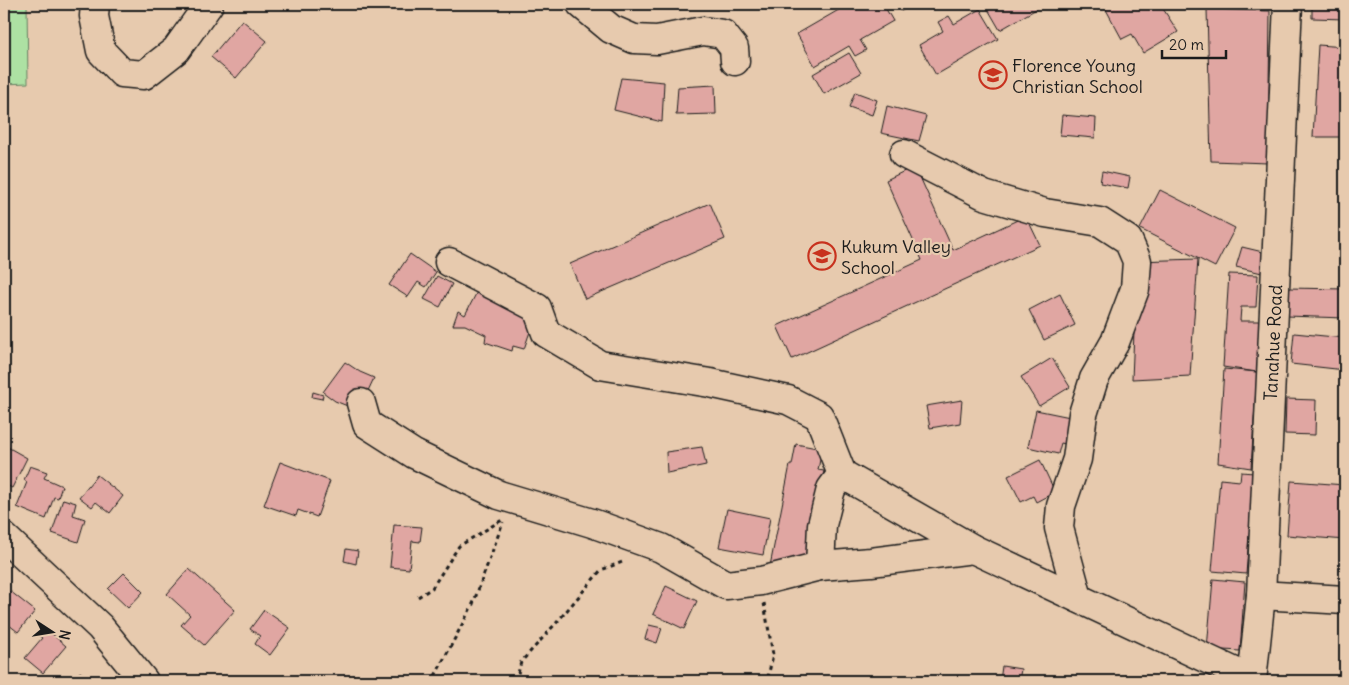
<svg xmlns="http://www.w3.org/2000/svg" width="1349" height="685" viewBox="0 0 1349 685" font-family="Delius,sans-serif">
<rect width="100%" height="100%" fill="#e7caae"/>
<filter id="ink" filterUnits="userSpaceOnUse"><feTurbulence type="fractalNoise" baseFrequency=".02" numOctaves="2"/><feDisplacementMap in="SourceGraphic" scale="10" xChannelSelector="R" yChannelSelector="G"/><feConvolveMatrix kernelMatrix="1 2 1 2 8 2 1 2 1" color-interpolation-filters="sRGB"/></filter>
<g filter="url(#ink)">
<path fill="#ade1a3" stroke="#647e60" d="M4,4H27L28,83L4,84Z"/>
<path fill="#e0a6a2" stroke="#1c1c1c" d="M849,4H883L893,21L860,40L866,50L855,56L849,46L815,66L797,34Z
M897,4H915L901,11Z
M985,4H1045L1000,30Z
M1103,4H1160L1178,32L1143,53L1132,34L1122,39Z
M1312,4H1345V19L1312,18Z
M980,9L998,39L936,75L919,45L943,31L938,22L949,16L954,24Z
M1207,9L1270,11L1268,163L1211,161Z
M242,20L267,41L236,78L211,57Z
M1318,45L1345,47V137H1313Z
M849,53L861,73L824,94L813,74Z
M621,78L664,82L662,122L614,110Z
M715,85L716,114L676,115L678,87Z
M855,92L877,100L872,115L849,107Z
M887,106L926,116L919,141L881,133Z
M1062,115L1096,118L1095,138L1060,135Z
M915,166L953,250L1026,216L1040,245L792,359L777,326L922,260L886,180Z
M1102,171L1130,177L1128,188L1100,183Z
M1160,190L1235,228L1215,267L1140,229Z
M710,203L725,239L585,299L570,264Z
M1242,247L1267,253L1262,273L1236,267Z
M410,254L436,272L426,287L418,282L408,297L389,285Z
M1198,259L1190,376L1132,379L1137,261Z
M1229,274L1258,275L1256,307H1241L1240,321H1261L1257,372L1223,367Z
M437,276L452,284L440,307L424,299Z
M1287,288L1345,289V318L1286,316Z
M478,290L534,320L524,349L513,346L512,351L485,342L486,335L465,325H453L458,311L465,315Z
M1060,294L1075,325L1044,340L1029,310Z
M1294,333L1345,338V370L1291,364Z
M1052,358L1070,387L1039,406L1021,377Z
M345,362L360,372L374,378L367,393L357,389L350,407L335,401L323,392Z
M1224,369L1257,372L1251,468L1218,463Z
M313,392L323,395L322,399L312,397Z
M1286,399L1316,400L1315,435L1285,434Z
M962,400L960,423L930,428L926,406Z
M1036,410L1075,418L1069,445L1061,443L1058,454L1028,447Z
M796,444L822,449L818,470L824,471L801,575L769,571L790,465H792Z
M4,445L27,458L12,488L4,484Z
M702,447L706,465L667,473L666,452Z
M1040,460L1055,492L1036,502L1033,496L1021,502L1008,476Z
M280,462L330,481L317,517L298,510L296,516L264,505Z
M30,466L47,472L44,478L62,486L58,498L54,497L46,519L17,507L27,482L24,480Z
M1241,472L1254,473L1246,574L1212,571L1220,479L1240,481Z
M97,475L123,496L110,513L96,502L92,507L79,497Z
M1291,481L1345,485V540L1287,535Z
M63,499L76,503L73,515L85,519L78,542L52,533Z
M727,509L770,518L763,555L719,547Z
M394,525L422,527L420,542L412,541L409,569L390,567Z
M346,549L358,551L356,564L344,561Z
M189,569L235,610L204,645L181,625L190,615L167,594Z
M124,573L143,592L128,608L108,589Z
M1213,579L1245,582L1240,651L1207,649Z
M666,586L697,601L684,629L653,614Z
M10,591L35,611L18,632L4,621V599Z
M264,610L290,628L270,655L255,644L260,636L250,629Z
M649,625L662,628L657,643L645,639Z
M44,627L66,646L43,673L25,658L42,638L38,635Z
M1002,666L1021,669L1019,681H1000Z
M80,672L91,681H72Z
M369,674L401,681H367Z
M1185,677L1203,680V681H1184Z"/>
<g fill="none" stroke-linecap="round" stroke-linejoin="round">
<g stroke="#1c1c1c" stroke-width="31">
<g id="minor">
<path d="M95,4L94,16L101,51L122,73L144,75L176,50L209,4"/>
<path d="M581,4L611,29L634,39L657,40L703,31L723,34L734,48L735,61"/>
<path d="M904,154L984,195L1045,213L1100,222L1128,240L1137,261L1135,289L1115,342L1094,379L1083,414L1077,459L1061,506L1059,528L1078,598"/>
<path d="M449,262L537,308L546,333L600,365L710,383L788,400L819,416L842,474L973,549L1252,680"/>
<path d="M361,403L367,424L414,454L499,495L592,523L661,548L726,585L761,581L820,566L871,562L973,549"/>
<path d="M4,537L100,627L144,681"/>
<path d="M820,566L822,525L831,489L842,474"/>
<path d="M1261,595L1345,600"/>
<path id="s1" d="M1252,681L1261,595L1288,4"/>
</g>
</g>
<path stroke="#1c1c1c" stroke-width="3" stroke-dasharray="4 4" stroke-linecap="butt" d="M418,597L432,588L459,546L502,520
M764,603L773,655L767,681
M435,676L473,604L503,522
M516,681L521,662L558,621L601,570L625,561"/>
<use href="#minor" stroke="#e7caae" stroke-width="28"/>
</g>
</g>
<defs>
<g id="school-ring" transform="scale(1.4375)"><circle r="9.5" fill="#e7caae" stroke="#c8321e" stroke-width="1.5"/><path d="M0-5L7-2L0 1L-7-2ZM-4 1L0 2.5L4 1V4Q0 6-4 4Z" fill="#c8321e"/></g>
</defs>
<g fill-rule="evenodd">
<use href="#school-ring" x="993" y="75"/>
<use href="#school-ring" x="822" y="256"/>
</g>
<g text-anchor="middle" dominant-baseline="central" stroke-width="4.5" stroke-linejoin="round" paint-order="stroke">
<g font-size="18" fill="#1c1c1c" stroke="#e7caae" text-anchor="start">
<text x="1012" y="65">Florence Young<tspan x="1012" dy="21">Christian School</tspan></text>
<text x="841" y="246">Kukum Valley<tspan x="841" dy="21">School</tspan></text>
</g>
<g font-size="18" fill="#1c1c1c" stroke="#e7caae">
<text stroke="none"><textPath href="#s1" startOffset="339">Tanahue Road</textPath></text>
</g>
</g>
<rect width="1349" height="685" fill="none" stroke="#e7caae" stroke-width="20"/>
<rect x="10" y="10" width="1329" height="665" fill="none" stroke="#1c1c1c" stroke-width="2" filter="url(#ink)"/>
<g transform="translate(52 632) rotate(102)" stroke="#e7caae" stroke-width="4" paint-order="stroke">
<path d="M0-4L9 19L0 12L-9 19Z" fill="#1c1c1c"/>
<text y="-8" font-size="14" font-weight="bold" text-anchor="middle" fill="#1c1c1c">N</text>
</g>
<path d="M1162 50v8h64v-8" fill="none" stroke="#1c1c1c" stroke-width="2.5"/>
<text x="1169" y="50" font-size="15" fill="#1c1c1c" stroke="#e7caae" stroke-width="4" paint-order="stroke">20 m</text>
</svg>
